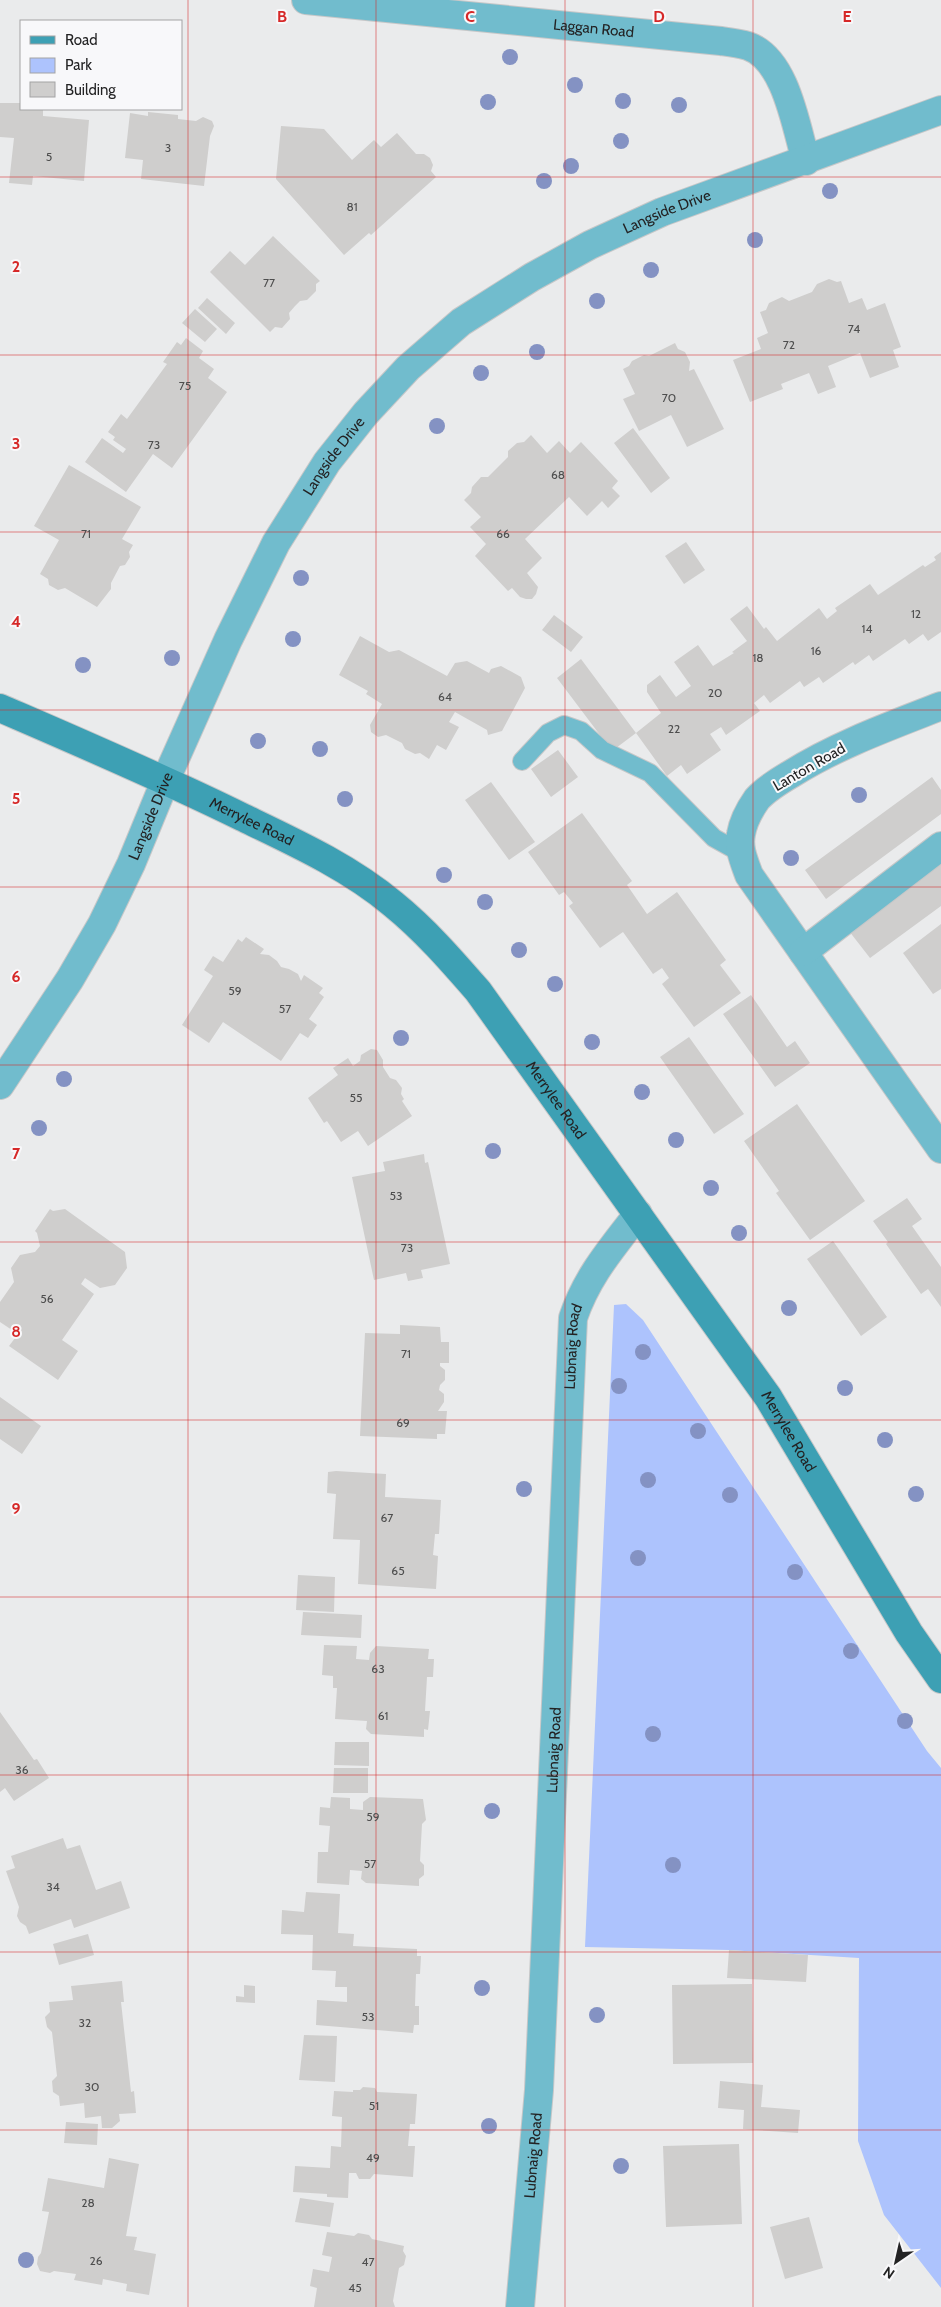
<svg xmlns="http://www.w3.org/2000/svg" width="941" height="2307" viewBox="0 0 941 2307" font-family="Cabin,sans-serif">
<rect width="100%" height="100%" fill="#eaebec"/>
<path fill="#adc3fd" d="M626,1304L643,1320L927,1751L941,1768V2288L884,2215L858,2141L859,1958L729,1950L585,1947L614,1305Z"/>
<path fill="#cfcecd" d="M0,103H21V109H43V116L89,120L84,181L33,176L32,185L9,183L14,138L0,137Z
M148,112L178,115V119L196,121L203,117L212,121L214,126L210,136L204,186L141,179L143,160L125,158L130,113L148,116Z
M281,126L324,129L352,160L374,140L381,147L397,133L416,154H424L430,158L433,165L431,171L436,177L371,235L369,233L344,255L276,179Z
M273,236L320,281L316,284V291L307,300L300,301L295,306L289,313L290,319L282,328L275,327L270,332L210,272L230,251L245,265Z
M829,279L837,282L841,281L849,303L862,298L867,310L885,303L901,347L893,350L899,367L870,378L860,353L828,366L836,387L818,394L809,373L781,384L783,389L750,402L733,360L761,349L757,338L768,333L760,312L766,310L769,303L782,297L789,301L812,292L817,284Z
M207,298L235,323L226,334L198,308Z
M195,309L217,329L205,342L182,323Z
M186,338L203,351L199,358L214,369L208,378L227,392L172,468L153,454L126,492L85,462L102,438L123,453L126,449L113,440L115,437L108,432L121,414L127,419L167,364L163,362L177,342L181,345Z
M675,343L678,349L685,352L690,362L689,371L694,369L724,429L687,447L671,415L639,431L623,399L635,394L623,369L629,366L632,361L644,355L649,356Z
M633,428L670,478L651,493L614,443Z
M531,435L547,453L559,441L570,453L581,442L618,481L612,488L620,496L608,508L602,501L587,516L569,497L525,539L542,558L527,573L538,587L536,594L532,599H526L520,597L512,588L508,591L475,556L486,544L470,527L481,517L464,500L471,493L472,487L481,477H488L508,457V451L517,443L524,442Z
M69,465L141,507L122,539L133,545L129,552L130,557L125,565L120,566L111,583V589L97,607L65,588L58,590L49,585L48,579L40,574L59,540L34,526Z
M686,542L705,570L684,584L665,556Z
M941,552V632L928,641L923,634L909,644L905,639L873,661L869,655L855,665L853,662L823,683L819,677L804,687L800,681L770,703L764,695L754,703L760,711L726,735L721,727L710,734L721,750L687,774L681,765L667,776L636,733L661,713L647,692V685L660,675L676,697L691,686L674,662L698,645L713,666L734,653L732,652L747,641L730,619L747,606L764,629L766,627L777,641L819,608L827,619L837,611L835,608L870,584L878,595L923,565L925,567L936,560L934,557Z
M554,615L583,637L571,652L542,630Z
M360,636L389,652L399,650L447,676L455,663L467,661L489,673L491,669L501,666L521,677L525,688L502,731L488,735L487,730L455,712L449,722L459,727L446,750L437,745L429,759L420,753L415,754L405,749L402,743L386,735L378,737L371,732L370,725L382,704L366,694L368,691L339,675Z
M581,659L636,733L612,751L557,678Z
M558,750L578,777L551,797L531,769Z
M932,777L941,790V814L826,899L805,870Z
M491,782L535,842L509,860L465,800Z
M582,813L632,881L627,885L647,914L677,892L726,960L720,965L741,993L694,1027L662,984L669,978L662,968L653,974L623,932L600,948L569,906L573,903L564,892L559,895L528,852Z
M941,864V906L870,958L849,931Z
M941,924V989L933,994L903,953Z
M246,937L264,949L260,954L269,955L277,961L281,967L289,969L298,974L301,981L304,975L323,988L319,993L324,997L309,1019L317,1025L308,1038L300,1033L281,1061L223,1022L209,1043L182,1025L213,976L204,970L213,956L223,962L238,939L242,942Z
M751,995L787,1047L795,1041L810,1063L775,1087L723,1014Z
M689,1037L744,1114L714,1134L660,1057Z
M371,1049L377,1050L383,1060V1067L390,1078L396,1080L402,1088L401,1094L404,1099L402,1101L412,1116L368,1146L358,1131L341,1142L327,1121L324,1123L308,1098L338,1075L333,1068L348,1058L353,1066L360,1061L361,1055Z
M797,1104L865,1201L810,1240L776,1193L779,1191L744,1141Z
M424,1154L425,1163L428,1162L450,1264L421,1270L423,1278L408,1281L406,1273L374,1280L352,1177L385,1171L383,1162Z
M907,1198L922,1219L912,1226L941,1267V1307L928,1289L921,1294L886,1244L888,1242L873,1221Z
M50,1209L53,1211L65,1209L125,1252L127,1268L115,1285L100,1288L85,1278L81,1284L94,1294L62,1340L78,1351L58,1380L9,1346L18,1334L0,1322V1302L14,1282L11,1268L20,1255L35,1252L40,1246L37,1233L35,1231Z
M833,1241L887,1317L861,1336L807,1259Z
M400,1325L440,1327L441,1342H449V1363H440V1366L445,1370V1380L440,1385L439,1390L444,1394V1402L438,1411H447L445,1434H437V1439L360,1436L365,1333L400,1334Z
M0,1397L41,1426L22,1454L0,1439Z
M336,1471L386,1474L385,1497L441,1500L439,1534H435L433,1555L438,1556L436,1589L358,1584L360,1540L333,1539L336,1494L327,1493L328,1472Z
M298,1575L335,1577L334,1612L296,1610Z
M303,1612L362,1615L361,1638L301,1635Z
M324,1645L357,1646L356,1659L369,1660L370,1653L376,1646L429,1649L428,1659H434L433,1677H427L425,1711H430L428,1730L424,1729V1737L371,1734L366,1729L367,1721L335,1719L337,1688H333V1676L322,1675Z
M0,1712L34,1760L37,1759L49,1778L14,1801L5,1788L0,1792Z
M335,1742H369V1766L334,1765Z
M334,1768H368V1793H333Z
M331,1797L350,1798V1809L363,1810V1802L370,1797L423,1799L426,1820L422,1824L420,1861L424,1865V1875L419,1879V1886L366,1883L361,1879L362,1871L350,1870L349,1885L317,1883L318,1852H328L329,1838L330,1826L319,1825L320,1807L330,1808Z
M63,1838L67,1849L80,1845L96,1890L121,1881L130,1908L74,1928L71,1919L29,1934L26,1926L20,1922L17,1916L19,1907L6,1871L15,1868L11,1856Z
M306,1892L340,1894L338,1933L354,1934L353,1946L417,1949V1956H421L420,1974H416L415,2006H419V2025H414L413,2033L316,2025L317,2000L347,2002V1987H335L336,1971L312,1970L313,1935L281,1934L282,1910L304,1912Z
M88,1934L94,1955L59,1965L53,1944Z
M729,1950L808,1955L806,1982L727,1978Z
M122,1981L124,2002H121L131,2092L134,2091L136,2113L119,2114L120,2121L112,2128H102L101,2116L85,2118L84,2103L60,2106L59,2096L53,2092L52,2081L57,2076L52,2032L47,2027L45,2017L50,2012L49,2002L73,2000L71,1986Z
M752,1984L753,2063L673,2064L672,1985Z
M244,1985L255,1986V2003L236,2002V1996L244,1997Z
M304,2035L337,2036L335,2082L299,2080Z
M720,2081L763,2085L761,2107L800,2110L798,2133L743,2129L744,2110L718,2108Z
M363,2087L375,2088L377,2092L417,2094L415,2124H410L408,2146H415L413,2177L374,2174L370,2179H359L356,2173H349L348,2198L327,2197V2194L293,2192L295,2166L330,2168L331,2146L341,2147L342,2117L332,2116L334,2091L353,2092V2090H360Z
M66,2122L98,2124L97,2145L64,2143Z
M739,2144L742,2224L666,2227L663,2146Z
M109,2158L139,2164L126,2236L137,2237L134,2250L156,2254L149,2295L126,2291L127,2284L103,2279L102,2285L74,2280L76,2274L54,2271L50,2273L40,2271L37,2264L38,2257L41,2253L49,2212L42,2211L48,2178L104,2188Z
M300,2198L334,2203L330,2227L295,2222Z
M809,2217L823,2268L785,2279L770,2227Z
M327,2232L354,2236L358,2233L369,2235L372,2239L404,2246L403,2251L406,2256L404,2265L399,2268L393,2301L395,2307H314L317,2288L310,2286L313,2269L329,2272L332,2257L322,2255Z"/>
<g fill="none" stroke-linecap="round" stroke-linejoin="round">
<g stroke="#c6c7c8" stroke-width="20">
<path id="service" d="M522,761L548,733L564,725L581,731L602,750L650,773L714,838L741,853"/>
</g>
<g stroke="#c6c7c8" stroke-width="30">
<g id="minor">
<path id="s1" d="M306,0L721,41C729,42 739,43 748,46C786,59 796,127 806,161"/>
<path d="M941,706C890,726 837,745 791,774C779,781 766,789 757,799C750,809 743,822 741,834C738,848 744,861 749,875L941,1149"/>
<path d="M803,952L941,846"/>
<path id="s2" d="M520,2307L539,2090L573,1318C587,1276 612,1248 638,1214"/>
</g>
</g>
<g stroke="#c6c7c8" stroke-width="30">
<g id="tertiary">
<path id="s3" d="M0,1085L70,979L102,924L131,864L166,779L228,640L276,543L327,462L366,413L408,368L461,322L532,277L590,245L662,212L941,110"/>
</g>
</g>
<g stroke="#c6c7c8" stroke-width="30">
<g id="secondary">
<path id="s4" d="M0,708C81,743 163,778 242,817C294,842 349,867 393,904C425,930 451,960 478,991L768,1397L909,1633L941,1679"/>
</g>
</g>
<use href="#service" stroke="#71bccd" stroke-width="18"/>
<use href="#minor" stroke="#71bccd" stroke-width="28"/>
<use href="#tertiary" stroke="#71bccd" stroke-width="28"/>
<use href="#secondary" stroke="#3da0b4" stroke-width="28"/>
</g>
<g fill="#8492c3">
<circle cx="510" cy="57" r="8"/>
<circle cx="575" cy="85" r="8"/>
<circle cx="623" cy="101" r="8"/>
<circle cx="488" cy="102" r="8"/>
<circle cx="679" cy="105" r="8"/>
<circle cx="621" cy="141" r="8"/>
<circle cx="571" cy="166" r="8"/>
<circle cx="544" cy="181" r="8"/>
<circle cx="830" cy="191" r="8"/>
<circle cx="755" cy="240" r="8"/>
<circle cx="651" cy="270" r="8"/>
<circle cx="597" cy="301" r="8"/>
<circle cx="537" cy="352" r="8"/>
<circle cx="481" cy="373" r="8"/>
<circle cx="437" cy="426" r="8"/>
<circle cx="301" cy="578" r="8"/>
<circle cx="293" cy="639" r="8"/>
<circle cx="172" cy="658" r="8"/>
<circle cx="83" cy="665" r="8"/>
<circle cx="258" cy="741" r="8"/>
<circle cx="320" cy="749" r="8"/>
<circle cx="859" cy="795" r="8"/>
<circle cx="345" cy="799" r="8"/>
<circle cx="791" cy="858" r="8"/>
<circle cx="444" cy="875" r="8"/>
<circle cx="485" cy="902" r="8"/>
<circle cx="519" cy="950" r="8"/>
<circle cx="555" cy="984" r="8"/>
<circle cx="401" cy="1038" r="8"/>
<circle cx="592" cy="1042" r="8"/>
<circle cx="64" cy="1079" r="8"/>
<circle cx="642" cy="1092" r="8"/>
<circle cx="39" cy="1128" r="8"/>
<circle cx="676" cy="1140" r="8"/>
<circle cx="493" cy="1151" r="8"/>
<circle cx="711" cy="1188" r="8"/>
<circle cx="739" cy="1233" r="8"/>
<circle cx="789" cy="1308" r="8"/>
<circle cx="643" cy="1352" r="8"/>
<circle cx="619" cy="1386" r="8"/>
<circle cx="845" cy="1388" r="8"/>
<circle cx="698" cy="1431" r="8"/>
<circle cx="885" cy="1440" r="8"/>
<circle cx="648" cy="1480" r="8"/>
<circle cx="524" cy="1489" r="8"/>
<circle cx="916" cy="1494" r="8"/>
<circle cx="730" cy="1495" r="8"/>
<circle cx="638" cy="1558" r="8"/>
<circle cx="795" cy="1572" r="8"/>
<circle cx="851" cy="1651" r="8"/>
<circle cx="905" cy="1721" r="8"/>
<circle cx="653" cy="1734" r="8"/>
<circle cx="492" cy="1811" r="8"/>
<circle cx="673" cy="1865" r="8"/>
<circle cx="482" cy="1988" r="8"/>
<circle cx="597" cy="2015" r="8"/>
<circle cx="489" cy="2126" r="8"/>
<circle cx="621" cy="2166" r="8"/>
<circle cx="26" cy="2260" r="8"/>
</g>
<path fill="none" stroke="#d62828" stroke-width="1" stroke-opacity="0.55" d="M188,0V2307M376,0V2307M565,0V2307M753,0V2307M0,177H941M0,355H941M0,532H941M0,710H941M0,887H941M0,1065H941M0,1242H941M0,1420H941M0,1597H941M0,1775H941M0,1952H941M0,2130H941"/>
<g text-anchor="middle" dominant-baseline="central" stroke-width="4" stroke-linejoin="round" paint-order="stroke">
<g font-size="12" fill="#4e4e4e">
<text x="168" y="147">3</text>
<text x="49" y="156">5</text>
<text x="352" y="206">81</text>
<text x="269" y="282">77</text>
<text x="854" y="328">74</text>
<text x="789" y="344">72</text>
<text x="185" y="385">75</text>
<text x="669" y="397">70</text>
<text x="154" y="444">73</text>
<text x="558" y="474">68</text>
<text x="86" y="533">71</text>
<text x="503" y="533">66</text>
<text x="916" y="613">12</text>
<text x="867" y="628">14</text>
<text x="816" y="650">16</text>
<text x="758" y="657">18</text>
<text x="715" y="692">20</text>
<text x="445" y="696">64</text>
<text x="674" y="728">22</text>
<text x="235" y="990">59</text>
<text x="285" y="1008">57</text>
<text x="356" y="1097">55</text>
<text x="396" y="1195">53</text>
<text x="407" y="1247">73</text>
<text x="47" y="1298">56</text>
<text x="406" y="1353">71</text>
<text x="403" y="1422">69</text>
<text x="387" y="1517">67</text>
<text x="398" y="1570">65</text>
<text x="378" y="1668">63</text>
<text x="383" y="1715">61</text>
<text x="22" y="1769">36</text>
<text x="373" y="1816">59</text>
<text x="370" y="1863">57</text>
<text x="53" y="1886">34</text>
<text x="368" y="2016">53</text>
<text x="85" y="2022">32</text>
<text x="92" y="2086">30</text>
<text x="374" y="2105">51</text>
<text x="373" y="2157">49</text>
<text x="88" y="2202">28</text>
<text x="96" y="2260">26</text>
<text x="368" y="2261">47</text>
<text x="355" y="2287">45</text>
</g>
<g font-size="15" fill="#232324" stroke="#f8f8fa">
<text stroke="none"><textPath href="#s1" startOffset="289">Laggan Road</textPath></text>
<text stroke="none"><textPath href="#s3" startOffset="1134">Langside Drive</textPath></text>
<text stroke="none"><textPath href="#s3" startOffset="714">Langside Drive</textPath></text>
<text transform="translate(809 767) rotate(-30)">Lanton Road</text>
<text stroke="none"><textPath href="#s3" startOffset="309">Langside Drive</textPath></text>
<text stroke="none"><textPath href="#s4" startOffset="276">Merrylee Road</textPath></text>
<text stroke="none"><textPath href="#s4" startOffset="696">Merrylee Road</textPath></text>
<text stroke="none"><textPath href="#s2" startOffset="962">Lubnaig Road</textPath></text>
<text stroke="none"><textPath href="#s4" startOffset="1101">Merrylee Road</textPath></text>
<text stroke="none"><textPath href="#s2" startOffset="558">Lubnaig Road</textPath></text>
<text stroke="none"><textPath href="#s2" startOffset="152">Lubnaig Road</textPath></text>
</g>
</g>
<g font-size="16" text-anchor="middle" font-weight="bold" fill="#d62828" stroke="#f8f8fa" stroke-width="4" stroke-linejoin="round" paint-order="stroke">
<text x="282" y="22">B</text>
<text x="470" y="22">C</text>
<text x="659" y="22">D</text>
<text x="847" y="22">E</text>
<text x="16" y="272">2</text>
<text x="16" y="449">3</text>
<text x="16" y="627">4</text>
<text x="16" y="804">5</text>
<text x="16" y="982">6</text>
<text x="16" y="1159">7</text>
<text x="16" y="1337">8</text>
<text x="16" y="1514">9</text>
</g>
<rect x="20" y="20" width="162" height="90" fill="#f8f8fa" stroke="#a3a3a4"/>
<rect x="30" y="36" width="25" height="8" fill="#3da0b4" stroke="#a3a3a4"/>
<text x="65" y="45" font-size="15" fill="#232324">Road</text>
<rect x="30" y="58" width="25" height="15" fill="#adc3fd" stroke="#a3a3a4"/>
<text x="65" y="70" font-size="15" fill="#232324">Park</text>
<rect x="30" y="82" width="25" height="15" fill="#cfcecd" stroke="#a3a3a4"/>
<text x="65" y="95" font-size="15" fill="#232324">Building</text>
<g transform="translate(896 2262) rotate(214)" stroke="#f8f8fa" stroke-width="4" paint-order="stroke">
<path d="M0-4L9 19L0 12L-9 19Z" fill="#232324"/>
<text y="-8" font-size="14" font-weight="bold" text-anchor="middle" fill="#232324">N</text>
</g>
</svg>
